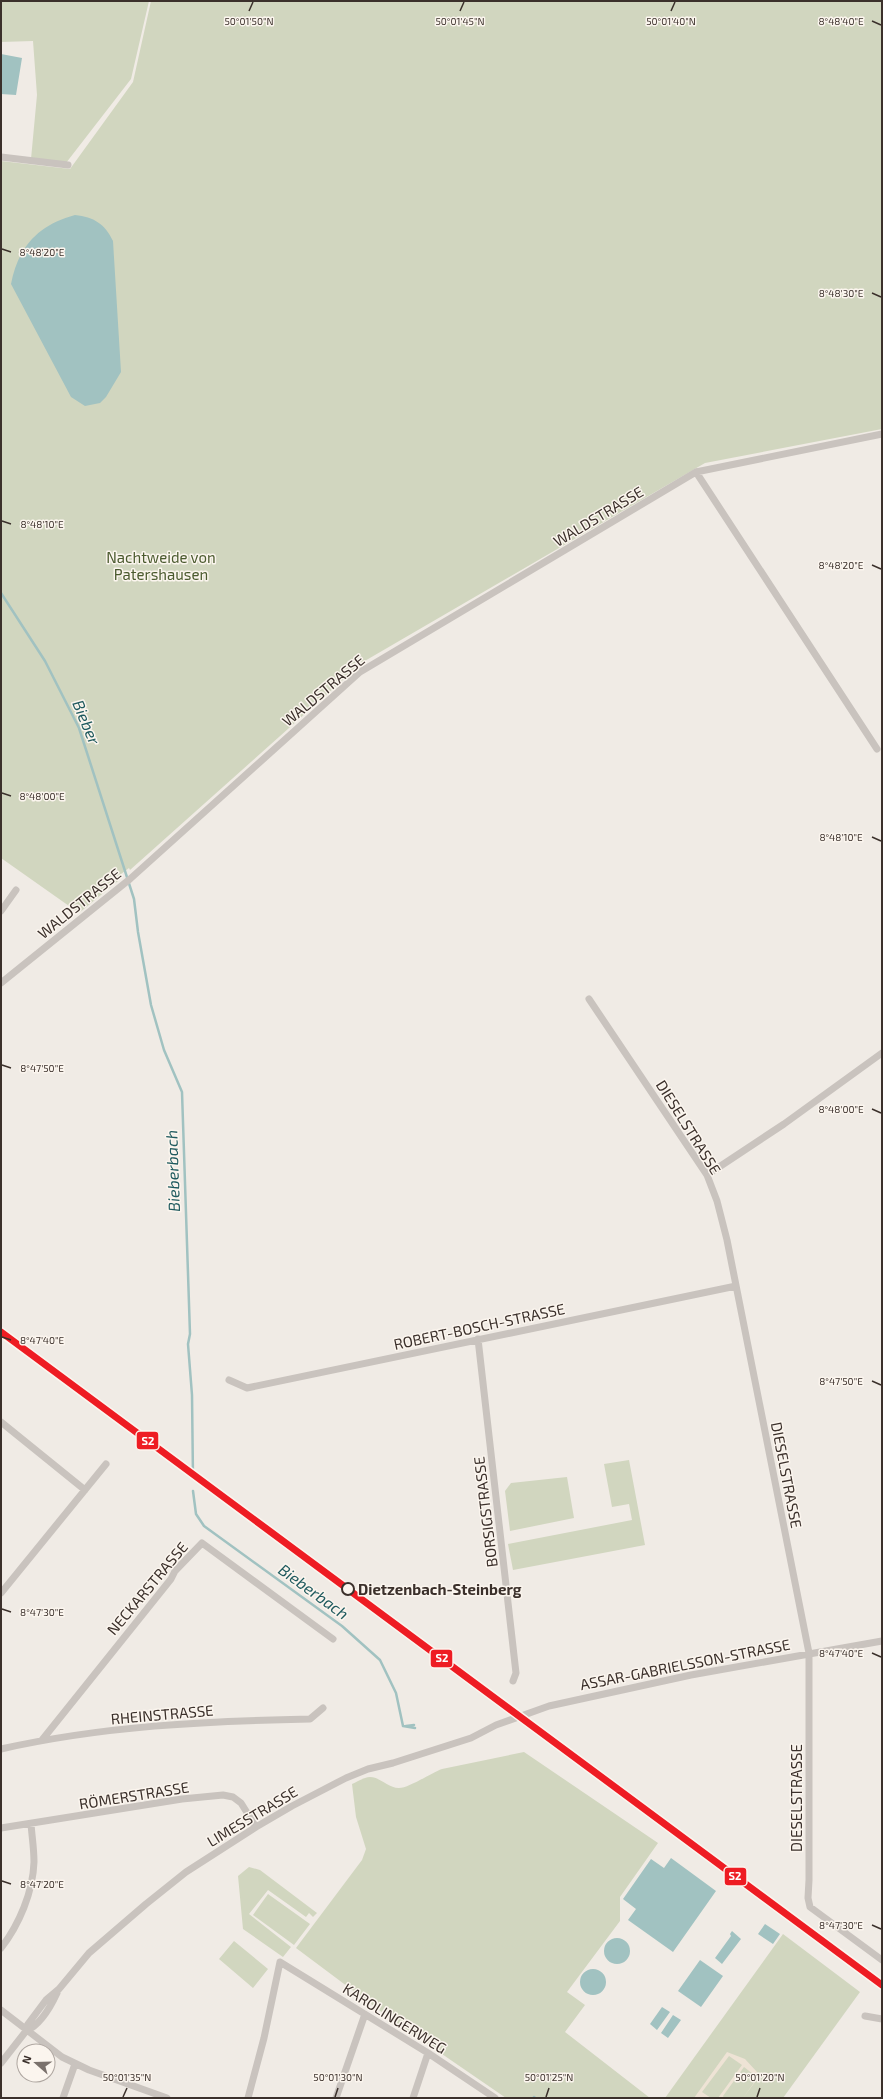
<svg xmlns="http://www.w3.org/2000/svg" width="883" height="2099" viewBox="0 0 883 2099" font-family="'Exo 2',sans-serif">
<rect width="100%" height="100%" fill="#f0ebe5"/>
<path fill="#d1d6bf" d="M1,1H149L131,79L66,163L31,159L37,95L33,41L1,42Z
M151,1H882V429L705,463L363,662L130,870L129,868L117,877L118,881L79,913L1,858V161L70,169L133,82Z
M629,1460L645,1545L513,1570L508,1544L632,1520L629,1504L612,1507L604,1464Z
M567,1477L574,1518L510,1531L505,1491L511,1483Z
M524,1752L658,1843L620,1897V1921L567,1992L585,2005L565,2032L650,2098H506L391,2019L296,1948L362,1860L366,1849L356,1817L352,1784C357,1782 364,1777 370,1777C380,1777 388,1788 399,1788C409,1788 431,1773 442,1769Z
M249,1867L260,1870L317,1913L313,1917L309,1913L306,1917L268,1890L249,1914L291,1947L283,1957L243,1929L238,1876Z
M268,1894L310,1924L294,1945L253,1915Z
M783,1934L860,1992L783,2098H665Z
M234,1941L268,1969L253,1988L219,1959Z"/>
<path fill="#eee3d5" d="M727,2052L745,2059L757,2072L758,2077L743,2098L758,2078L744,2067L723,2096L724,2098H718L742,2065L729,2056L702,2092L711,2098H694Z"/>
<path fill="#a1c2c1" d="M1,54L22,58L16,95L1,94Z
M75,215C94,217 105,224 113,241L121,372L106,397L100,403L85,406L71,397L11,284C18,247 38,225 75,215Z
M671,1858L716,1891L673,1952L628,1920L636,1909L623,1899L651,1859L664,1868Z
M765,1924L780,1934L773,1944L758,1934Z
M732,1931L741,1939L722,1964L715,1958L731,1936L730,1934Z
M604 1951a13 13 0 1 1 26 0a13 13 0 1 1-26 0Z
M700,1960L723,1976L701,2007L678,1991Z
M580 1982a13 13 0 1 1 26 0a13 13 0 1 1-26 0Z
M662,2007L670,2012L657,2030L650,2024Z
M673,2015L681,2020L668,2038L661,2033Z"/>
<g fill="none" stroke-linecap="round" stroke-linejoin="round">
<path stroke="#a1c2c1" stroke-width="2.5" d="M1,593L45,661L79,728L134,899L138,932L151,1005L164,1050L182,1092L190,1334L188,1344L192,1395L193,1478
M193,1491L196,1514L204,1526L342,1626L380,1660L396,1693L403,1726
M403,1726L415,1728
M406,1726L414,1725
M534,2097L535,2098"/>
<path stroke="#c9c3be" stroke-width="7" d="M1,157L68,165
M696,472L877,749
M1,911L16,890
M1,983L130,879L360,672L696,472L882,434
M589,999L707,1175L717,1201L727,1240L809,1653V1880L808,1898L810,1907L882,1960
M707,1175L784,1124L882,1053
M478,1339L516,1673L513,1681
M229,1380L247,1388L736,1286
M1,1422L85,1490
M1,1593L106,1464
M42,1740L171,1579L175,1571L202,1543L333,1639
M1,1749C103,1726 205,1721 310,1719L323,1708
M1,1828L182,1799L223,1795L233,1797L241,1803L256,1827
M1,1948C19,1925 33,1892 34,1862C34,1849 32,1837 31,1824
M1,2010L62,2057L89,2070L167,2098
M865,2016L882,2019
M26,2031C40,2025 51,2006 57,1993
M1,2063L26,2031L28,2024L46,2000L59,1989L89,1953L146,1904L186,1872L256,1827L292,1806L346,1778L368,1769L393,1763L471,1738L496,1725L549,1706L691,1675L882,1641
M63,2098L75,2064
M248,2098L264,2038L280,1962L428,2053L495,2098
M336,2098L365,2014
M413,2098L428,2053"/>
<g stroke="#fbf5ee" stroke-width="10">
<path id="rail-1" d="M1,1332L882,1985"/>
</g>
<use href="#rail-1" stroke="#ee1c23" stroke-width="7"/>
</g>
<path fill="none" stroke="#3b302b" stroke-width="1.5" d="M249,11L253,2M460,11L464,2M671,11L675,2M872,21L881,25M2,249L11,252M872,293L881,297M2,521L11,524M872,565L881,569M2,793L11,796M872,837L881,841M2,1065L11,1068M872,1109L881,1113M2,1337L11,1340M872,1381L881,1385M2,1609L11,1612M872,1653L881,1657M2,1881L11,1884M872,1925L881,1929M123,2097L127,2088M335,2097L338,2088M546,2097L549,2088M757,2097L760,2088"/>
<circle fill="#fbf5ee" stroke="#3b302b" stroke-width="2" cx="348" cy="1589" r="6"/>
<g text-anchor="middle" dominant-baseline="central" stroke-width="3" stroke-linejoin="round" paint-order="stroke">
<g font-size="15" fill="#3b302b" stroke="#fbf5ee">
<text transform="translate(598 516) rotate(-31)">WALDSTRASSE</text>
<text transform="translate(323 690) rotate(-40)">WALDSTRASSE</text>
<text transform="translate(79 903) rotate(-39)">WALDSTRASSE</text>
<text transform="translate(689 1127) rotate(58)">DIESELSTRASSE</text>
<text transform="translate(479 1326) rotate(-12)">ROBERT-BOSCH-STRASSE</text>
<text transform="translate(787 1475) rotate(79)">DIESELSTRASSE</text>
<text transform="translate(485 1512) rotate(-97)">BORSIGSTRASSE</text>
<text transform="translate(147 1588) rotate(-50)">NECKARSTRASSE</text>
<text transform="translate(685 1664) rotate(-11)">ASSAR-GABRIELSSON-STRASSE</text>
<text transform="translate(162 1714) rotate(-5)">RHEINSTRASSE</text>
<text transform="translate(134 1795) rotate(-9)">RÖMERSTRASSE</text>
<text transform="translate(796 1798) rotate(-90)">DIESELSTRASSE</text>
<text transform="translate(252 1816) rotate(-31)">LIMESSTRASSE</text>
<text transform="translate(395 2018) rotate(32)">KAROLINGERWEG</text>
</g>
<g font-size="15" fill="#4a5a2e" stroke="#fbf5ee">
<text x="161" y="557">Nachtweide von<tspan x="161" dy="17">Patershausen</tspan></text>
</g>
<g font-size="15" font-weight="bold" fill="#3b302b" stroke="#fbf5ee" text-anchor="start">
<text x="358" y="1589">Dietzenbach-Steinberg</text>
</g>
<g font-size="16" font-style="italic" fill="#1f5a5e" stroke="#fbf5ee">
<text transform="translate(87 722) rotate(67)">Bieber</text>
<text transform="translate(172 1171) rotate(-92)">Bieberbach</text>
<text transform="translate(314 1591) rotate(36)">Bieberbach</text>
</g>
</g>
<g font-size="10" text-anchor="middle" fill="#3b302b" stroke="#fbf5ee" stroke-width="3" stroke-linejoin="round" paint-order="stroke">
<text x="841" y="25">8°48'40"E</text>
<text x="249" y="25">50°01'50"N</text>
<text x="460" y="25">50°01'45"N</text>
<text x="671" y="25">50°01'40"N</text>
<text x="42" y="256">8°48'20"E</text>
<text x="841" y="297">8°48'30"E</text>
<text x="42" y="528">8°48'10"E</text>
<text x="841" y="569">8°48'20"E</text>
<text x="42" y="800">8°48'00"E</text>
<text x="841" y="841">8°48'10"E</text>
<text x="42" y="1072">8°47'50"E</text>
<text x="841" y="1113">8°48'00"E</text>
<text x="42" y="1344">8°47'40"E</text>
<text x="841" y="1385">8°47'50"E</text>
<text x="42" y="1616">8°47'30"E</text>
<text x="841" y="1657">8°47'40"E</text>
<text x="42" y="1888">8°47'20"E</text>
<text x="841" y="1929">8°47'30"E</text>
<text x="127" y="2081">50°01'35"N</text>
<text x="338" y="2081">50°01'30"N</text>
<text x="549" y="2081">50°01'25"N</text>
<text x="760" y="2081">50°01'20"N</text>
</g>
<g stroke="#fbf5ee" stroke-width="1.5">
<rect x="136" y="1431" width="23" height="19" rx="4" fill="#ee1c23"/>
<rect x="430" y="1649" width="23" height="19" rx="4" fill="#ee1c23"/>
<rect x="724" y="1867" width="23" height="19" rx="4" fill="#ee1c23"/>
</g>
<g font-size="11" text-anchor="middle" font-weight="bold" fill="#fff">
<text x="148" y="1445">S2</text>
<text x="442" y="1662">S2</text>
<text x="735" y="1880">S2</text>
</g>
<rect width="883" height="2099" fill="none" stroke="#3b302b" stroke-width="4"/>
<g transform="translate(36 2063) rotate(290)"><circle r="19" fill="#fbf5ee" stroke="#aea6a0"/>
<path d="M0-3L7 15L0 10L-7 15Z" fill="#7a716c"/>
<text y="-6" font-size="11" font-weight="bold" text-anchor="middle" fill="#3b302b">N</text>
</g>
</svg>
